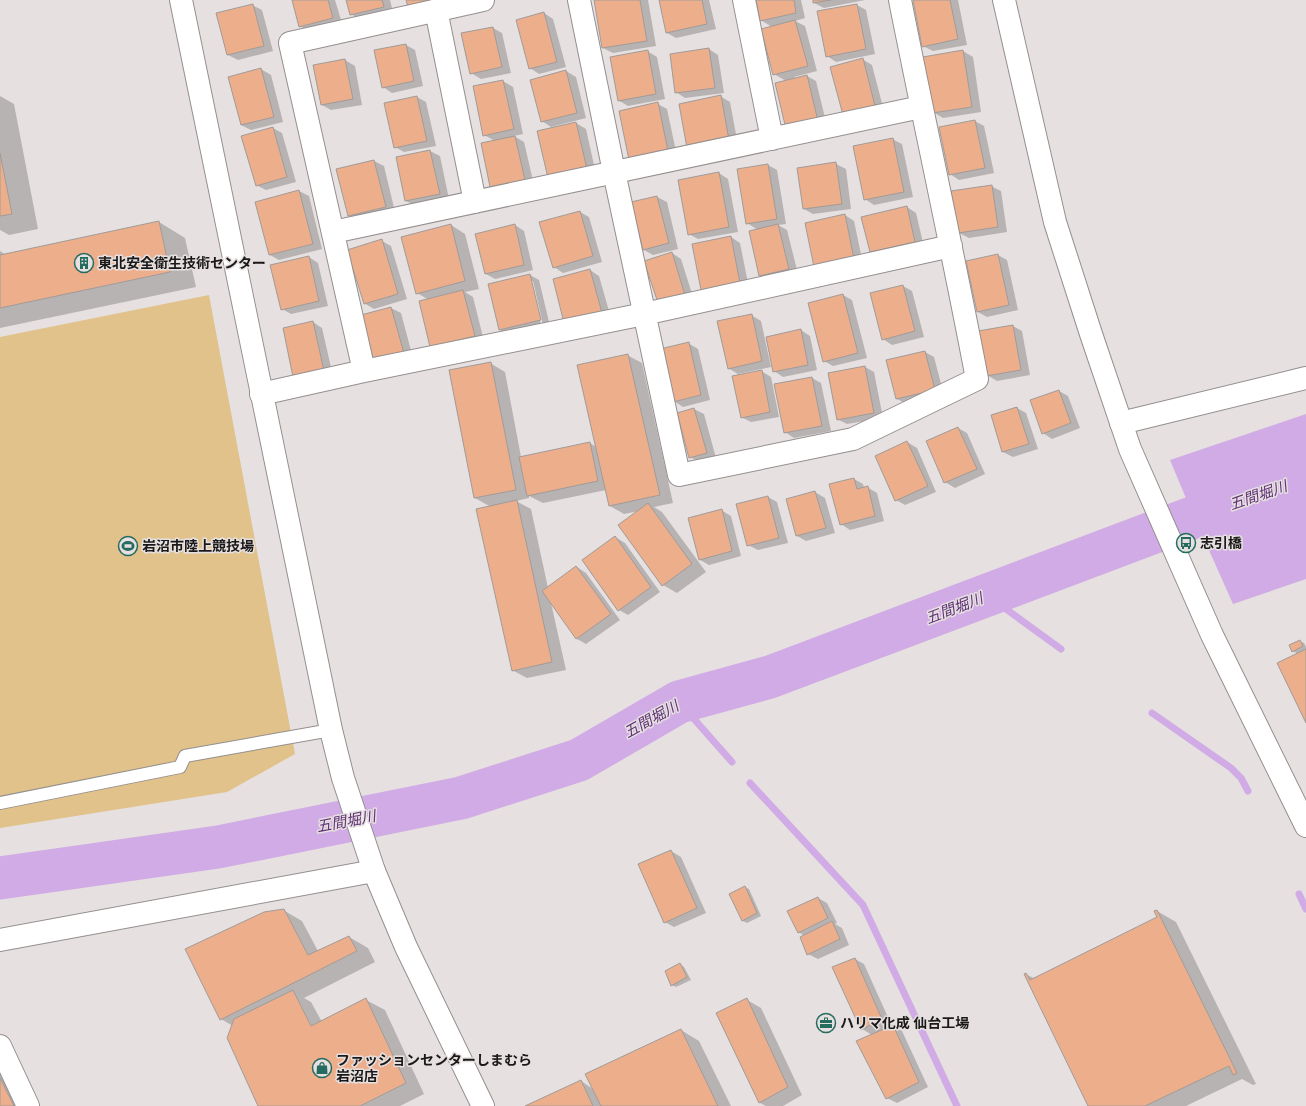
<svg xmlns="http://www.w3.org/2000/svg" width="1306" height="1106" viewBox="0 0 1306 1106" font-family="'IBM Plex Sans','Noto Sans JP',sans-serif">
<rect width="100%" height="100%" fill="#e6e0e0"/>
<path fill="#e0c28a" d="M209,295L295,754L227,792L0,828V337Z"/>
<path fill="#d0abe5" d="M1306,414V579L1233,604L1188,503L1170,460Z"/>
<path fill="#0003" fill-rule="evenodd" d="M293,0H335L342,23L309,32L300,26Z
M347,0H390L393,12L361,20L351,14Z
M602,0H648L656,46L613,53L603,48Z
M660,0H709L716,29L676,38L667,33Z
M757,0H801L805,18L795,21L805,26L817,71L794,77L795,79L807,76L816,81L827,126L797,134L786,81L774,74L772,27L761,20Z
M814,0H865L824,8L814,3Z
M914,0H958L967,45L933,51L923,46Z
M252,5L262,10L273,51L238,60L228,55L217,14Z
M857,5L866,10L875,54L836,62L827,56Z
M544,13L553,19L566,67L539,74L530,68Z
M493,28L502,33L511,73L481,79L471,73Z
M406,45L415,50L423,86L392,93L383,87Z
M709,49L718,55L724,93L685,98L676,92Z
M647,51L657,57L665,99L628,106L618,100Z
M963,51L973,57L981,112L943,118L933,112Z
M862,59L872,65L884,111L854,120Z
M345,60L355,66L362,105L331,110L322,105Z
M261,69L271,75L283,122L251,130L241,125L229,77Z
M566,71L576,77L586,118L551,127L542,121Z
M503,81L513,87L523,134L514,136L524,142L534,185L501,192L491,186L495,141L484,135L474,87Z
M0,96L14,104L38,229L9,235L0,230Z
M720,96L730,102L738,145L688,147Z
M417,97L426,102L436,146L404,152L395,147Z
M658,104L667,109L677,156L640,164Z
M975,121L984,126L994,173L959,180L950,174Z
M576,123L586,129L596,174L558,183Z
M273,128L282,133L296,182L266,190L256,185Z
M892,139L902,144L913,197L874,205L865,199Z
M430,151L440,156L449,199L416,206L406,201Z
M374,161L384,166L395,212L358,221L349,216Z
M836,164L846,169L851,209L813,214L804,209Z
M768,165L777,170L786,224L778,225L787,230L798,274L770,280L760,275L758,230L747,223Z
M719,173L728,179L738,232L698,239L689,234Z
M991,186L1001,191L1007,232L969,238L959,233Z
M299,191L309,196L322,249L279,260L270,255Z
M657,197L667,202L678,249L653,255L644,250Z
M907,207L916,213L924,247L880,257L870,252Z
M580,212L589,217L602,262L563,273L554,267Z
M845,215L854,221L863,264L825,272Z
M159,222L185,238L196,287L0,328V251L6,255Z
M451,225L465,234L479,289L465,292L473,297L484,341L440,352L429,300L417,293Z
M515,225L524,231L533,270L495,279L486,274Z
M731,237L740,243L749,288L712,295L702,290Z
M382,241L391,246L407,299L374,309L364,303Z
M672,253L681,259L694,300L659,303Z
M998,255L1007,260L1018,310L987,317L978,312Z
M309,257L318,263L328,306L291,314L282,309Z
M590,270L599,276L611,318L575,328Z
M530,275L539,280L550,326L509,335L500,330ZM531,281H533L543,325H541Z
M903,286L912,291L924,337L892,345L883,339Z
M843,295L852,300L867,358L833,366L824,361Z
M391,308L401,313L413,358L384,366Z
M751,315L761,321L771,367L738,374L728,368Z
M313,322L322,328L333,376L304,382Z
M1013,326L1022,331L1030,375L997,381L987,375Z
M801,330L810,336L817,370L783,377L774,371Z
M688,343L698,349L710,400L683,407L674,401Z
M925,352L934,357L944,395L907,404L897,399Z
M627,355L642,363L673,503L654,507L662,512L706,572L677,593L663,585L639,511L624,514L610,506L606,490L543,503L529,496V498L516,501L531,509L548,588L577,567L586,573L620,620L586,644L577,639L551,603L566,670L527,678L512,670L491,507L475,498L490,363L505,372L521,457L590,443L596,447Z
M865,367L874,372L883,418L847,424L837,419Z
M761,371L771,377L779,417L751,422L741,417Z
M812,378L821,383L831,431L794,438L785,432Z
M1059,391L1068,396L1080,428L1052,439L1043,433Z
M1017,408L1026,413L1038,449L1013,457L1003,452L992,415Z
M694,409L704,414L716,458L699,462L690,457L678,413Z
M958,428L967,433L985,474L955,488L945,482Z
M907,442L917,448L936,492L905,505L896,500Z
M854,479L863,484L864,488L867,487L877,493L884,521L850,530L841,524Z
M815,492L825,498L835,533L806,541L797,536Z
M768,497L777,502L788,543L758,550L748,545Z
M721,510L731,516L741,556L709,565L700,560Z
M615,537L625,543L660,592L628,615L619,610Z
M1300,641L1304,643L1306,647V721L1298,654L1293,651Z
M671,851L681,857L706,913L674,927L665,922Z
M745,887L749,889L761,916L747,923L743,921L730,894Z
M818,898L827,903L837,923L835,924L842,928L849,945L818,959L808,954L805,936L798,932Z
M283,910L302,921L318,951L349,937L368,948L375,962L304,998L311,1002L322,1022L366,1000L385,1010L424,1094L400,1106H259L233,1026L221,1019Z
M1157,911L1176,922L1256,1084L1253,1085L1242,1079L1186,1106H1089L1026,974L1035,979L1158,918Z
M855,959L864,964L892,1026L902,1031L928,1087L897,1103L887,1098L872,1035L862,1029Z
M680,964L684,967L691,980L676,987L672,985Z
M747,1000L761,1008L802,1095L783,1106H766L760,1103L717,1014Z
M681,1030L699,1041L731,1106H527L581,1081L593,1089Z
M0,1051L26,1106H0Z"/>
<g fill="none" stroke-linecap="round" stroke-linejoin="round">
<path stroke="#d0abe5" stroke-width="7" d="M988,596L1061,649
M679,702L732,762
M1152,713L1231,768L1241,778L1248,791
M750,783L863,905L957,1106
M1299,894L1306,909"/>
<path stroke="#d0abe5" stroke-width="43" d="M0,878L218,847L461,798L579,760L679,702L770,677L1205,513L1306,479"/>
</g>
<path fill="#edae8b" stroke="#a09b99" d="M292,0H328L333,18L299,27Z
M346,0H382L384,7L350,15Z
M406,0H433L408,7Z
M594,0H640L647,41L602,48Z
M659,0H702L707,24L666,33Z
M756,0H794L796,13L760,21Z
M813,0H831L813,3Z
M913,0H950L958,39L922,47Z
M253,4L264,46L227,55L216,13Z
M857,4L866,49L826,57L817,11Z
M544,12L557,62L529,69L516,20Z
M795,20L808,66L773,75L761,29Z
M493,27L502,67L470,74L461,33Z
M406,44L414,81L382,88L374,50Z
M709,48L715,88L675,93L670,54Z
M648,50L656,94L618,101L610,57Z
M963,50L972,107L932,113L923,57Z
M863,58L875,106L843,115L830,67Z
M345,59L353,99L321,105L313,65Z
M261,68L274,117L241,125L228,77Z
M566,70L577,113L541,122L530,80Z
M807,75L818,121L786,129L775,83Z
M503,80L514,129L483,136L473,86Z
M721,95L729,140L687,148L679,104Z
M417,96L427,141L394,148L384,103Z
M658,102L668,151L629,160L619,111Z
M975,120L985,168L949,175L939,127Z
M576,122L587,169L548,178L537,131Z
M273,127L287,177L256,186L241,136Z
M515,136L525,180L490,187L481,143Z
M893,138L904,192L864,200L853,146Z
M430,150L440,194L405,201L396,157Z
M0,153L12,214L0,216Z
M374,160L386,207L348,216L336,169Z
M836,162L842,204L803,209L797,168Z
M768,164L777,219L746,224L737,169Z
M719,172L729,227L688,235L678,180Z
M992,185L998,227L958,233L951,191Z
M299,190L313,244L269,255L255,202Z
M657,196L669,243L643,250L631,202Z
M907,206L915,242L870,252L861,217Z
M580,211L593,256L553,268L539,222Z
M845,214L854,259L814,267L805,223Z
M159,221L170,272L0,308V255Z
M451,224L465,281L416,294L401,237Z
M515,224L524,265L485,274L475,234Z
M778,224L789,269L759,276L749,231Z
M731,236L740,283L701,290L692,244Z
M382,239L398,294L364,304L347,250Z
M672,252L685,295L658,303L644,261Z
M998,254L1009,305L977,312L966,261Z
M309,256L319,301L281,310L270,265Z
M590,269L602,313L564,323L553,279Z
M530,274L541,320L499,330L488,284Z
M903,285L915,331L882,340L870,293Z
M463,290L475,336L430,347L419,301Z
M843,294L858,353L823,362L808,303Z
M391,307L404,353L374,361L361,315Z
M752,314L762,361L728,369L717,321Z
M313,321L324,371L293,377L283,328Z
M1013,325L1021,370L986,376L978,331Z
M801,329L808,365L773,372L766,337Z
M689,342L701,395L673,402L660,349Z
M925,351L935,390L896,399L886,360Z
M628,354L660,495L609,506L577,365Z
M491,362L516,490L474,498L449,370Z
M865,366L874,413L837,420L828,373Z
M762,370L770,412L741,418L732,376Z
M812,377L822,426L784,433L774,384Z
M1059,390L1071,423L1042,434L1030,400Z
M1017,407L1029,444L1002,452L991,415Z
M694,408L707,453L689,458L677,413Z
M958,427L977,469L944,483L926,441Z
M907,441L928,486L895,501L875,456Z
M590,442L598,481L527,496L519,457Z
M854,478L857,489L868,486L875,516L840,525L829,484Z
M815,491L826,528L796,536L786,499Z
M768,496L779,538L747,546L736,504Z
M517,500L552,662L512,671L476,509Z
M648,503L692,564L662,586L618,525Z
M722,509L732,551L699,560L688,518Z
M615,536L651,587L618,611L582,560Z
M576,566L611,614L576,639L542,591Z
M1300,640L1303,646L1292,652L1289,645Z
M1306,649V723L1277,663Z
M671,850L697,908L664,923L638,864Z
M745,886L757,913L742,921L729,894Z
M818,897L828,918L798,933L787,911Z
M284,909L308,955L349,936L357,951L220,1020L185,949L264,912Z
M1157,910L1237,1073L1233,1075L1229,1066L1145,1106H1088L1024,974L1026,973L1030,980L1157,917L1154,911Z
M832,921L840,939L807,955L800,937Z
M855,958L882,1019L861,1030L832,967Z
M680,963L687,977L671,986L665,971Z
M293,990L311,1026L366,998L406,1083L360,1106H258L227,1038L234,1019Z
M747,998L788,1087L759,1103L716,1013Z
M893,1025L919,1082L886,1099L856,1041Z
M681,1029L718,1106H601L585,1074Z
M0,1078L14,1106H0Z
M581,1080L593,1106H525Z"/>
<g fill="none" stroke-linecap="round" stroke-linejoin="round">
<g stroke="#958f8f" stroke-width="14">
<path id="service" d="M0,803L180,767L185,756L331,730"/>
</g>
<g stroke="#958f8f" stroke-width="24">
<path id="minor" d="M579,0L614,172L679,475L853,439L977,379C953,252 925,126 900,0
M744,0L772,139
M436,10L475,202
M333,232L921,107
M364,371L290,43L483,0
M261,394L364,371L644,314L951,246
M1121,423L1306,378
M0,940L374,871
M0,1046L28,1106"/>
</g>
<g stroke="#958f8f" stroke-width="24">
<path id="tertiary" d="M181,0L331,730L343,778L374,871L406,947L483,1106
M1004,0L1055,222L1091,334L1130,449L1212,635L1306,826"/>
</g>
<use href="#service" stroke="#fff" stroke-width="12"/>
<use href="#minor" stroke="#fff" stroke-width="22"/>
<use href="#tertiary" stroke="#fff" stroke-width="22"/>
</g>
<defs>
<g id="building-ring" transform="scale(1)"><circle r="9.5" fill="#e6e0e0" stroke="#256b60" stroke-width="1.5"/><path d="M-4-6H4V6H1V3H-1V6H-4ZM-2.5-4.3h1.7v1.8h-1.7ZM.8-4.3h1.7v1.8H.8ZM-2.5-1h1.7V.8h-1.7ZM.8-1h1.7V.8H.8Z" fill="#256b60"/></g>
<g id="bus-ring" transform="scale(1)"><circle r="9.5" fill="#e6e0e0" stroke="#256b60" stroke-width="1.5"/><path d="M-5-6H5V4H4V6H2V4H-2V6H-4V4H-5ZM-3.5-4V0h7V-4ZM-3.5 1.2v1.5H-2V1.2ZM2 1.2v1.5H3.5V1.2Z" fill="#256b60"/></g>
<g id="stadium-ring" transform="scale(1)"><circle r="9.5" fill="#e6e0e0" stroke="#256b60" stroke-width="1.5"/><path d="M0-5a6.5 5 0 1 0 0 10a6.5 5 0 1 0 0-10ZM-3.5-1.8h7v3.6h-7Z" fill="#256b60"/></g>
<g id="office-ring" transform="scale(1)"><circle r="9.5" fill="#e6e0e0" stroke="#256b60" stroke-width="1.5"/><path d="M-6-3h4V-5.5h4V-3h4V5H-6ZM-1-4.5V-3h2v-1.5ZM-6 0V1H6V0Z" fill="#256b60"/></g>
<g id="shop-ring" transform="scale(1)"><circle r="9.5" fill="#e6e0e0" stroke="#256b60" stroke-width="1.5"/><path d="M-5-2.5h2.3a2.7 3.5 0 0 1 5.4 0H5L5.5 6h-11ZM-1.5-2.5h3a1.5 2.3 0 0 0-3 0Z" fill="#256b60"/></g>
</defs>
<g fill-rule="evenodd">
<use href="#building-ring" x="84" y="263"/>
<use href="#bus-ring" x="1186" y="543"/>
<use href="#stadium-ring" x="128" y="546"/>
<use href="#office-ring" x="826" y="1023"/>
<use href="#shop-ring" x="322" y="1068"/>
</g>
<g text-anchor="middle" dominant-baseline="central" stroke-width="3" stroke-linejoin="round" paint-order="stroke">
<g font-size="14" font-weight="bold" fill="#1a1818" stroke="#e6e0e0" text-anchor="start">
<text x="98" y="263">東北安全衛生技術センター</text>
<text x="1200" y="543">志引橋</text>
<text x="142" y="546">岩沼市陸上競技場</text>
<text x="840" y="1023">ハリマ化成 仙台工場</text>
<text x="336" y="1060">ファッションセンターしまむら<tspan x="336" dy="16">岩沼店</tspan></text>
</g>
<g font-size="15" font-style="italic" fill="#5f3276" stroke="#e6e0e0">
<text transform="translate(1258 495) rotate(-19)">五間堀川</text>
<text transform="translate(954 608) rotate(-21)">五間堀川</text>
<text transform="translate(651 719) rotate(-29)">五間堀川</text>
<text transform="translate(346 821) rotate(-11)">五間堀川</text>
</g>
</g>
</svg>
